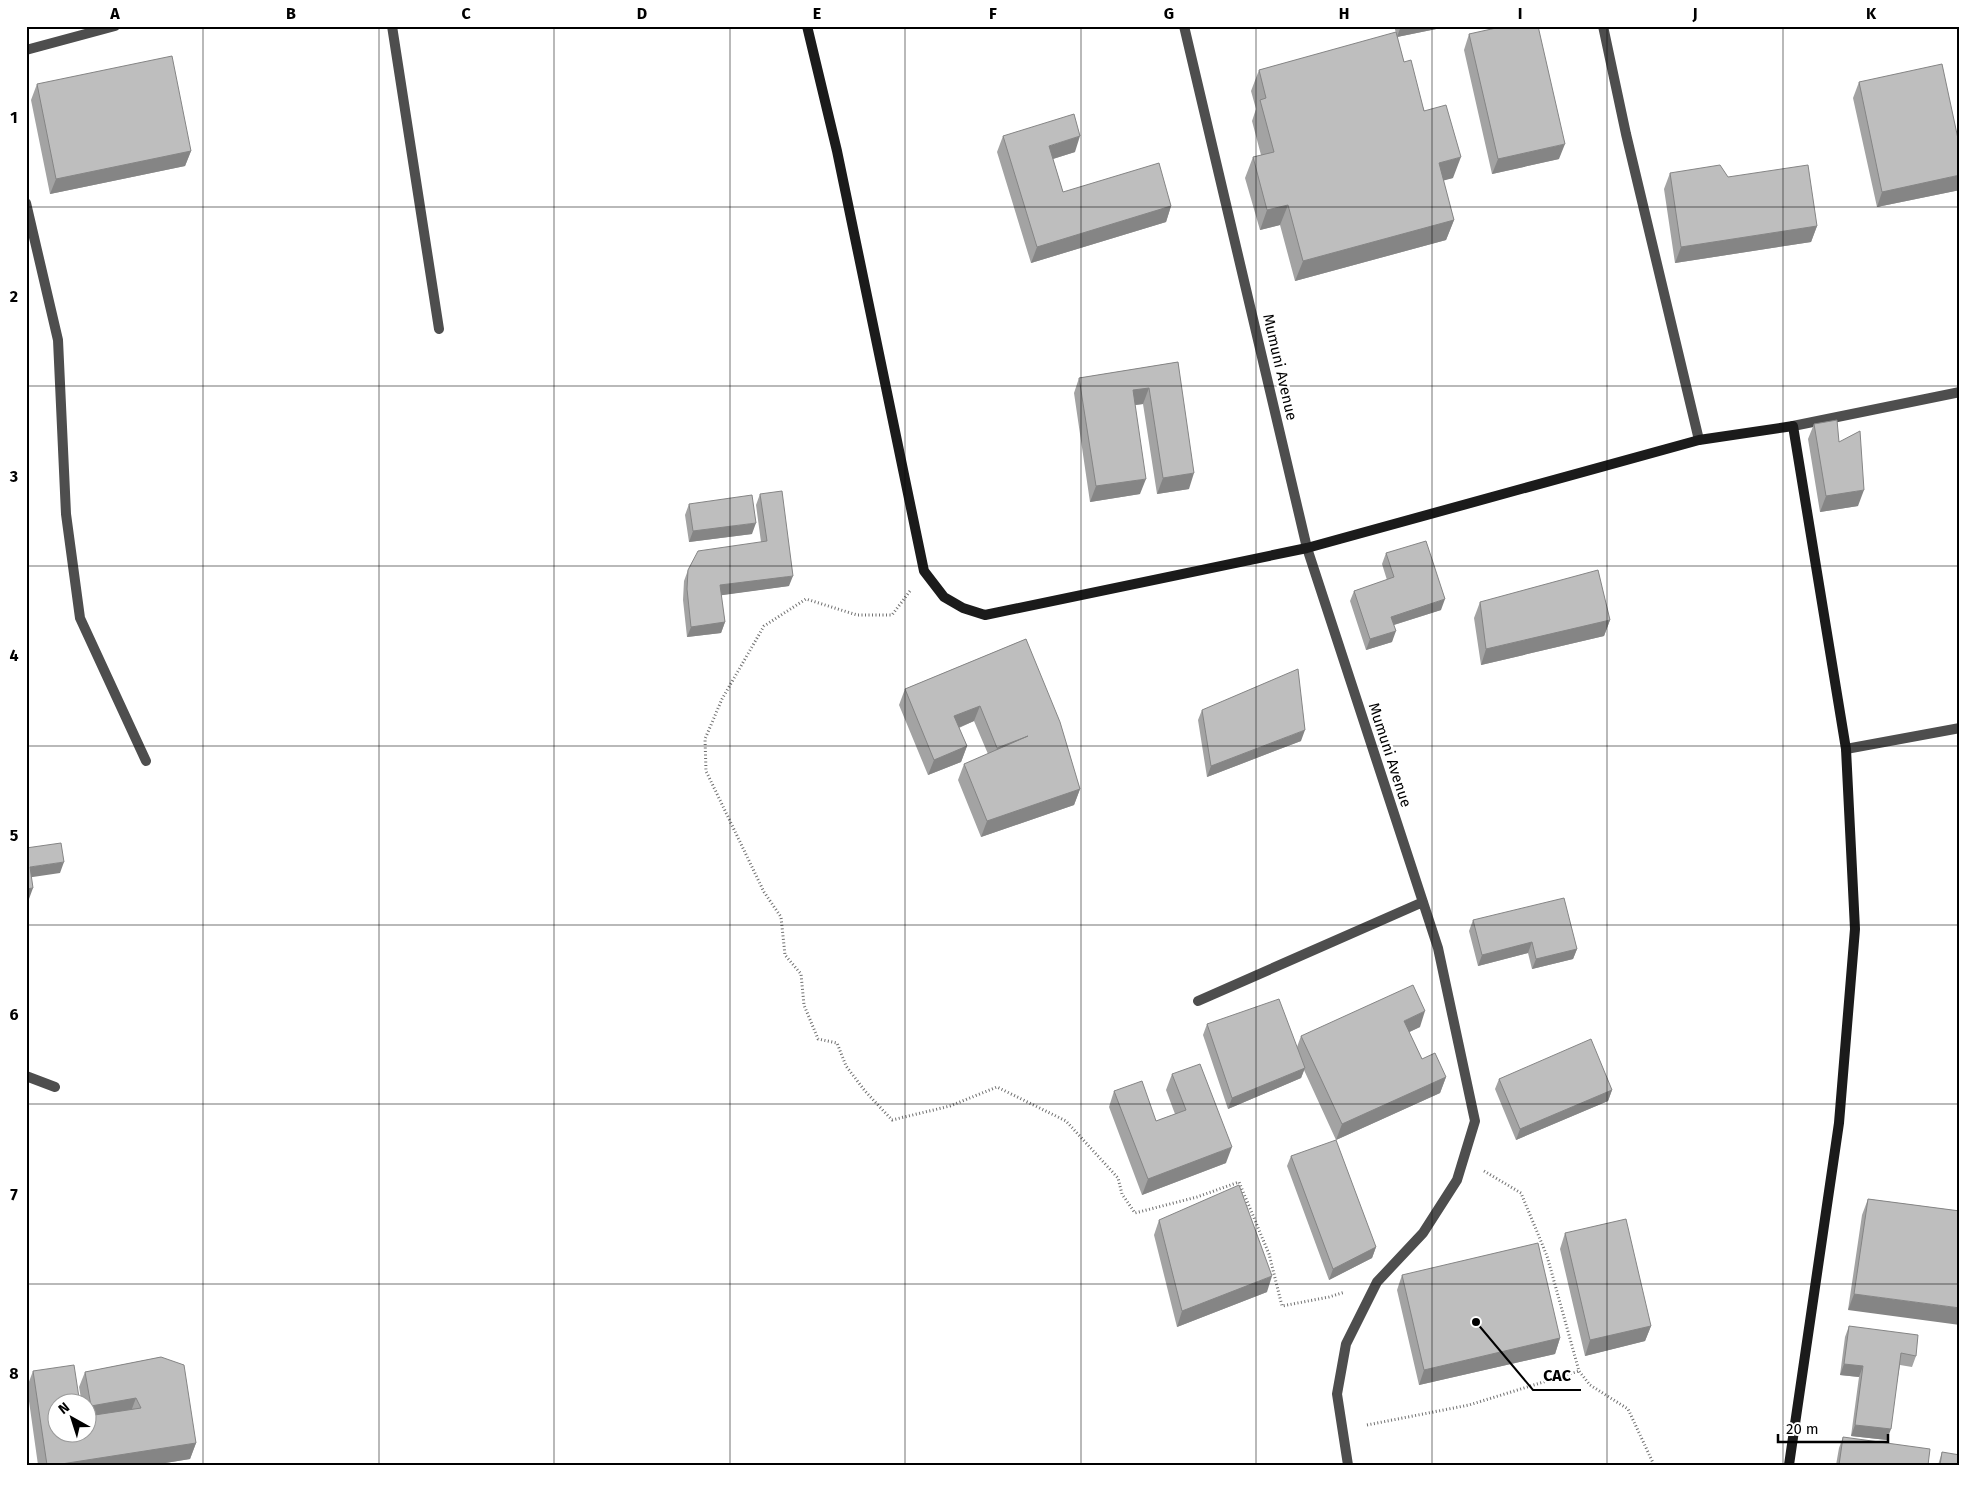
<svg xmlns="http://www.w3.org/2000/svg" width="1986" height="1491" viewBox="0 0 1986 1491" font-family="'Fira Sans',sans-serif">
<rect width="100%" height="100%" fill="#fff"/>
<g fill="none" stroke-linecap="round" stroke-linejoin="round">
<path stroke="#707070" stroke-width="3" stroke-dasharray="1 2.5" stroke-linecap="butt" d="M910,591L892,615H857L806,599L764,626L722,699L705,739L706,771L764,892L781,917L785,955L801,974L804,1005L818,1039L837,1043L846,1066L865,1091L892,1120L950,1106L997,1087L1066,1121L1118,1178L1122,1194L1135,1213L1197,1197L1239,1182L1269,1254L1282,1306L1329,1297L1345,1292
M1484,1171L1521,1193L1547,1256L1579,1371L1590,1385L1628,1409L1654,1465
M1367,1425L1469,1405L1579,1371"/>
<path stroke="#4e4e4e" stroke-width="10" d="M392,26L439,329
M1184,26L1307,548L1438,948L1475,1121L1457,1180L1423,1233L1377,1282L1346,1344L1337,1394L1348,1465
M1603,26L1626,134L1699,440
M26,50L115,26
M26,203L58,340L66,514L80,618L146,761
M1793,426L1960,392
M1846,749L1960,728
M1198,1001L1423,902
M26,1076L55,1087"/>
<path stroke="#1b1b1b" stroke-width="10" d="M807,26L837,151L924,571L944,597L963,608L985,615L1307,548L1699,440L1793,426L1846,749L1855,929L1839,1123L1789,1465"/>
</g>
<path fill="#a3a3a3" d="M1394,26H1451L1397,37L1404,62L1453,178L1443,180L1454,220L1446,240L1295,281L1280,225L1260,230L1245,178L1253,157L1261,155L1252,121L1256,109L1251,91L1259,70L1396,33Z
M1469,34L1559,159L1492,174L1464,50Z
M1859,82L1960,190L1877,207L1853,98Z
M37,84L191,151L185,166L50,194L31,100Z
M1003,136L1075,152L1053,159L1063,192L1171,206L1166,222L1031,263L997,152Z
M1670,173L1728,177L1817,226L1811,242L1675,263L1664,189Z
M1178,362L1189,489L1157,494L1143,404L1135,405L1140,494L1090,502L1074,393L1079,378Z
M1814,424L1839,442L1858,506L1820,512L1808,439Z
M760,494L789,586L721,595L725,622L721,633L687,637L683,600L684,581L688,570L761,542L756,505Z
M689,504L752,534L689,542L685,515Z
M1386,553L1441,610L1394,625L1392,642L1366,650L1350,601L1354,591L1387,580L1382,564Z
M1480,602L1610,620L1604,636L1481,665L1474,618Z
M1026,639L1080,789L1074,805L981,837L958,780L964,764L988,754L974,721L959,728L967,746L961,762L928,775L899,705L905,689Z
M1202,710L1301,741L1207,777L1198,720Z
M1473,920L1577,949L1573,959L1532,969L1528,953L1478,966L1469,931Z
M1207,1024L1297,1047L1301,1036L1420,1027L1409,1032L1422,1059L1446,1077L1440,1093L1336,1140L1304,1070L1301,1078L1228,1109L1203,1035Z
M1172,1074L1226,1163L1142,1195L1109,1107L1114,1091L1156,1121L1175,1114L1166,1090Z
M1499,1079L1612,1090L1608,1101L1516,1140L1495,1089Z
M1291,1156L1376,1247L1372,1258L1329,1280L1287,1166Z
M1868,1199L1960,1211L1848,1310L1862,1215Z
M1159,1220L1267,1292L1177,1327L1154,1235Z
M1565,1233L1651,1326L1645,1341L1585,1356L1560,1249Z
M1402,1275L1560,1338L1555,1354L1419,1385L1397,1290Z
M1849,1326L1916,1356L1912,1367L1900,1365L1887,1440L1851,1436L1859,1377L1840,1375L1845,1337Z
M161,1357L196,1443L190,1459L153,1465H38L27,1387L33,1371L58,1404L88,1434V1404H82L79,1387L85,1372Z
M1843,1437L1928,1465H1836L1839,1448Z
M1942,1452L1960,1465H1938Z"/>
<path fill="#858585" d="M1401,26H1451L1397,37Z
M1080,136L1075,152L1043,162L1049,146Z
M1565,144L1559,159L1492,174L1498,159Z
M191,151L185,166L50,194L56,179Z
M1461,157L1453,178L1431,184L1439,163Z
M1960,175V190L1877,207L1882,192Z
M1288,205L1280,225L1260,230L1267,210Z
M1171,206L1166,222L1031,263L1037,247Z
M1454,220L1446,240L1295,281L1303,261Z
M1817,226L1811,242L1675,263L1681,247Z
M1149,388L1143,404L1127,406L1133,390Z
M1194,473L1189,489L1157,494L1163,478Z
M1146,479L1140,494L1090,502L1096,486Z
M1864,490L1858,506L1820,512L1826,496Z
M756,523L752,534L689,542L693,531Z
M793,576L789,586L716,596L720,585Z
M1445,599L1441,610L1387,627L1391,617Z
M1610,620L1604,636L1481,665L1486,649Z
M725,622L721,633L687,637L691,627Z
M1396,631L1392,642L1366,650L1370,639Z
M980,706L974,721L948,732L954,716Z
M1305,730L1301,741L1207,777L1211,766Z
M1028,736L991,764L997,748Z
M967,746L961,762L928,775L934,760Z
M1080,789L1074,805L981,837L987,821Z
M64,862L60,873L26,878L30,867Z
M33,888L29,899H26V889Z
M1532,942L1528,953L1478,966L1482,955Z
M1577,949L1573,959L1532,969L1536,959Z
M1425,1011L1420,1027L1399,1037L1404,1021Z
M1305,1068L1301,1078L1228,1109L1232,1098Z
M1446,1077L1440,1093L1336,1140L1342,1124Z
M1612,1090L1608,1101L1516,1140L1520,1129Z
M1232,1147L1226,1163L1142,1195L1148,1179Z
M1376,1247L1372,1258L1329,1280L1333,1269Z
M1272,1276L1267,1292L1177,1327L1182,1311Z
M1854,1294L1960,1308V1325L1848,1310Z
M1651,1326L1645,1341L1585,1356L1590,1340Z
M1560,1338L1555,1354L1419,1385L1424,1370Z
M1844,1364L1863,1366L1859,1377L1840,1375Z
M136,1398L130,1414L88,1416L91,1406Z
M1855,1425L1891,1429L1887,1440L1851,1436Z
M196,1443L190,1459L153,1465H55Z"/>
<path fill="#bebebe" stroke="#858585" d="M1505,26H1538L1565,144L1498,159L1469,34Z
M1396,32L1404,62L1411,60L1424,111L1446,105L1461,157L1439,163L1454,220L1303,261L1288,205L1267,210L1253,157L1274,152L1260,100L1266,98L1259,70Z
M172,56L191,151L56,179L37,84Z
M1942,64L1960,148V175L1882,192L1859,82Z
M1074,114L1080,136L1049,146L1063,192L1159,163L1171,206L1037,247L1003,136Z
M1720,165L1728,177L1808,165L1817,226L1681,247L1670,173Z
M1178,362L1194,473L1163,478L1149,388L1133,390L1146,479L1096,486L1079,378Z
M1837,420L1839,442L1860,431L1864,490L1826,496L1814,424Z
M782,491L793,576L720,585L725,622L691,627L687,589L688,570L698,551L767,541L760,494Z
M752,495L756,523L693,531L689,504Z
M1426,541L1445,599L1391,617L1396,631L1370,639L1354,591L1394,577L1386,553Z
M1598,570L1610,620L1486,649L1480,602Z
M1026,639L1060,722L1080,789L987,821L964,764L1028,736L997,748L980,706L954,716L967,746L934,760L905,689Z
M1298,669L1305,730L1211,766L1202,710Z
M61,843L64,862L30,867L33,888L26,889V848Z
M1564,898L1577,949L1536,959L1532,942L1482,955L1473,920Z
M1413,985L1425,1011L1404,1021L1422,1059L1435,1053L1446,1077L1342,1124L1301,1036Z
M1279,999L1305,1068L1232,1098L1207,1024Z
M1591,1039L1612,1090L1520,1129L1499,1079Z
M1200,1064L1232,1147L1148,1179L1114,1091L1142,1081L1156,1121L1186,1110L1172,1074Z
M1336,1140L1376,1247L1333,1269L1291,1156Z
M1239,1185L1272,1276L1182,1311L1159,1220Z
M1868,1199L1960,1211V1308L1854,1294Z
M1626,1219L1651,1326L1590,1340L1565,1233Z
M1538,1243L1560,1338L1424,1370L1402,1275Z
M1849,1326L1918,1335L1916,1356L1901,1353L1891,1429L1855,1425L1863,1366L1844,1364Z
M161,1357L184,1365L196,1443L55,1465H47L33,1371L74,1365L80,1404H58V1434H88V1416L141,1408L136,1398L91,1406L85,1372Z
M1843,1437L1930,1449L1928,1465H1839Z
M1942,1452L1960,1455V1465H1940Z"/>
<path fill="none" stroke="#000" stroke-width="1" stroke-opacity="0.55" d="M203,26V1465M379,26V1465M554,26V1465M730,26V1465M905,26V1465M1081,26V1465M1256,26V1465M1432,26V1465M1607,26V1465M1783,26V1465M26,207H1960M26,386H1960M26,566H1960M26,746H1960M26,925H1960M26,1104H1960M26,1284H1960"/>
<g text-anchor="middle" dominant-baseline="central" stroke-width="5" stroke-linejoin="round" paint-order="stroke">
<g font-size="15" fill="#000" stroke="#fff">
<text transform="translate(1280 367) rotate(77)">Mumuni Avenue</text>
<text transform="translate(1390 755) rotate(72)">Mumuni Avenue</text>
</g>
</g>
<path fill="none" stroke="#000" stroke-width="2" d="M1476 1322L1533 1390H1581"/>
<circle fill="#000" stroke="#fff" stroke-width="2" cx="1476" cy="1322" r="5"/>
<g font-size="16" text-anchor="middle" font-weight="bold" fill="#000" stroke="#fff" stroke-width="5" stroke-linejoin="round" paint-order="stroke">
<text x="1557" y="1381">CAC</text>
</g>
<rect width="1986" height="1491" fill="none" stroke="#ffffff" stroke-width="55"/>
<g transform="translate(72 1418) rotate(321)"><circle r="24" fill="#ffffff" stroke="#999999"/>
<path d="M0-4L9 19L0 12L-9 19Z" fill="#000000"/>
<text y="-8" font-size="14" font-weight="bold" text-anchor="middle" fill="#000000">N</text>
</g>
<path d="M1778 1434v8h110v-8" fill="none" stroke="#000000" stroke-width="2.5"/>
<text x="1786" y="1434" font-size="15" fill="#000000" stroke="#ffffff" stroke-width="4" paint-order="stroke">20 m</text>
<rect x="28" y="28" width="1930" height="1436" fill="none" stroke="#000" stroke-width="2"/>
<g font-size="16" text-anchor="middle" font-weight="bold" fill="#000">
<text x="115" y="19">A</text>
<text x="291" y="19">B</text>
<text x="466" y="19">C</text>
<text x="642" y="19">D</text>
<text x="817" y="19">E</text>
<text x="993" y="19">F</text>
<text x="1169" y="19">G</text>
<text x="1344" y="19">H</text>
<text x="1520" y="19">I</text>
<text x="1695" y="19">J</text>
<text x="1871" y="19">K</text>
<text x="14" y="123">1</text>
<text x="14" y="302">2</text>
<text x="14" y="482">3</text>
<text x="14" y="661">4</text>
<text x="14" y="841">5</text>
<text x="14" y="1020">6</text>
<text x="14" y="1200">7</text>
<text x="14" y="1379">8</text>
</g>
</svg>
